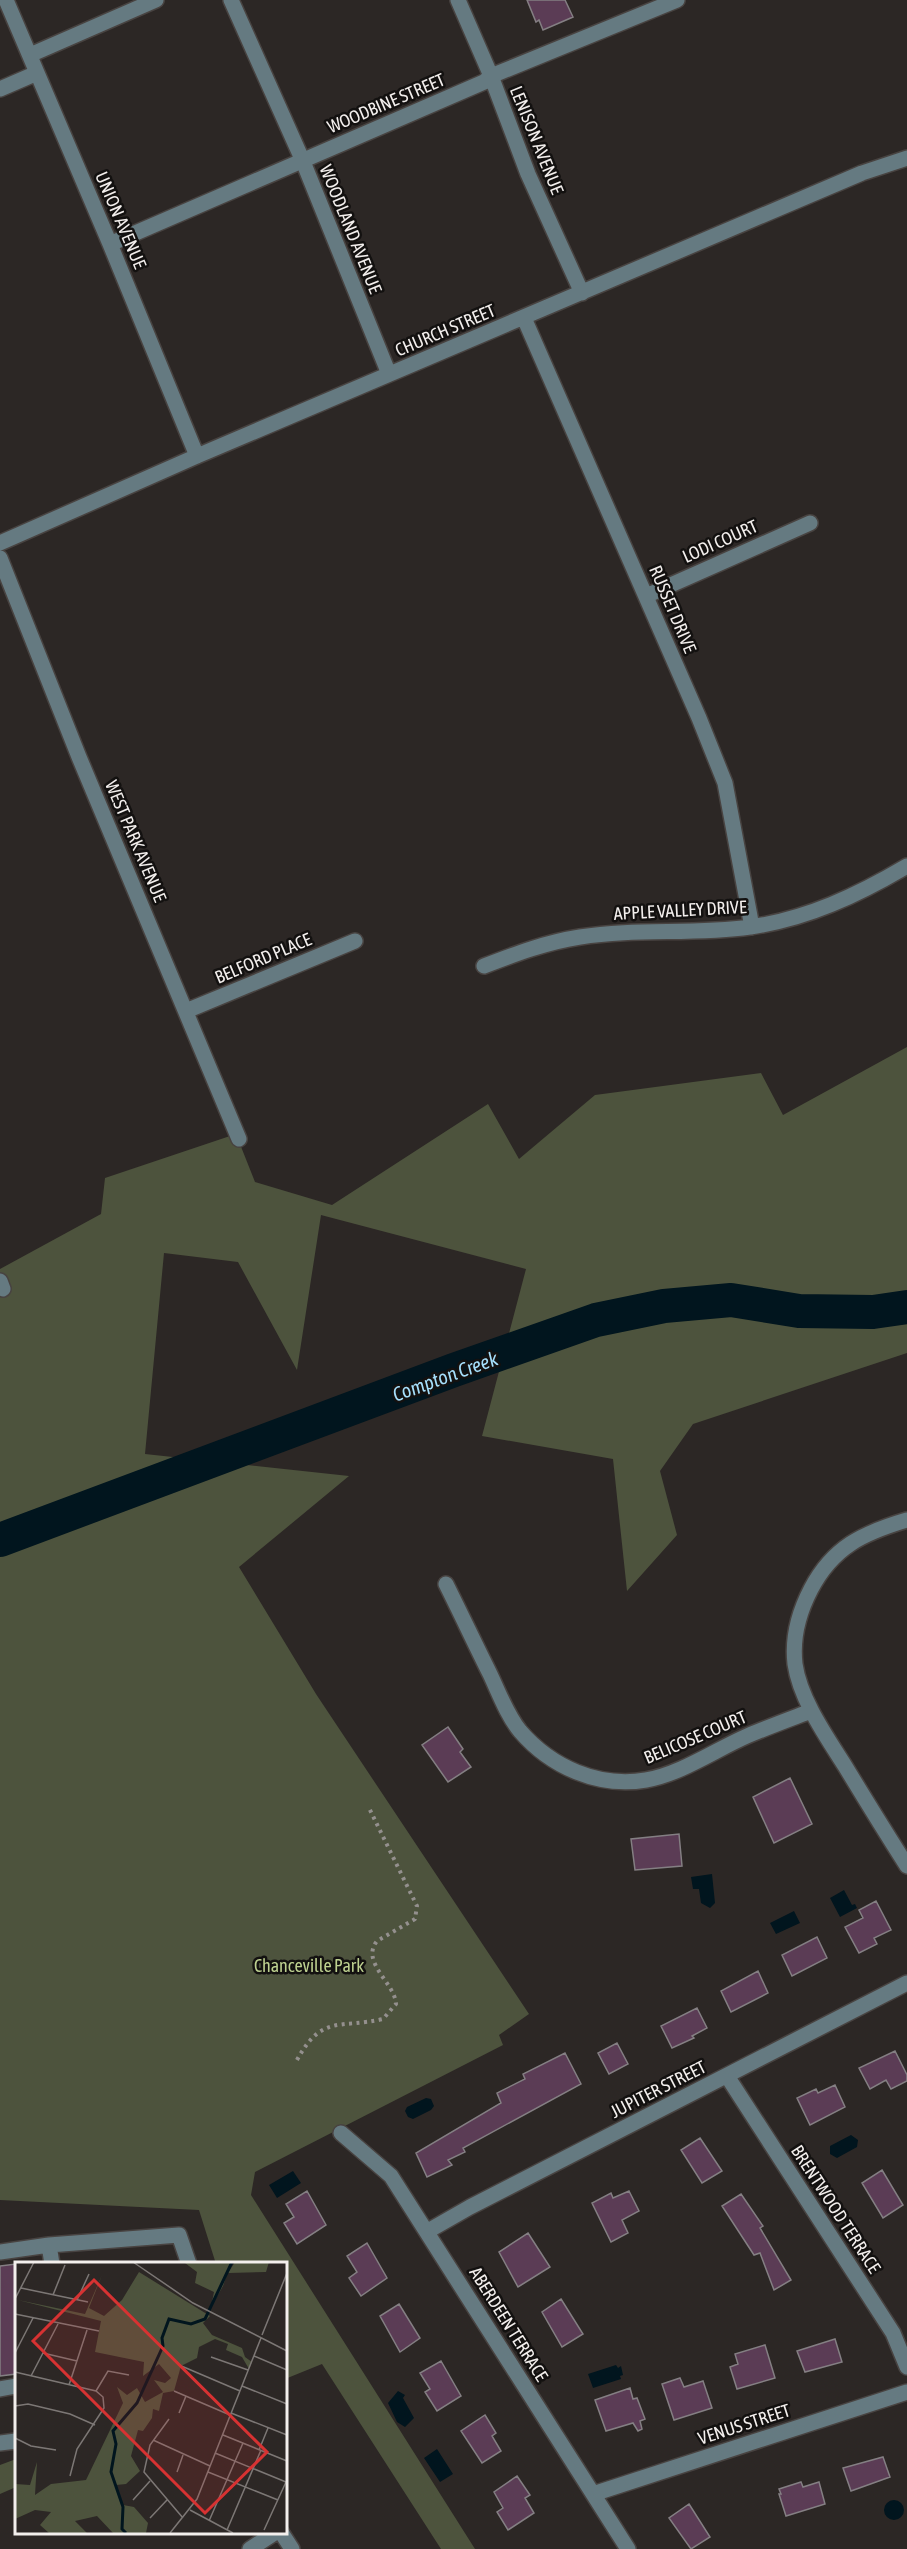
<svg xmlns="http://www.w3.org/2000/svg" width="907" height="2549" viewBox="0 0 907 2549" font-family="'Asap Condensed',sans-serif">
<rect width="100%" height="100%" fill="#2c2725"/>
<path fill="#4d533d" d="M907,1047V1353L693,1424L660,1471L677,1535L627,1591L613,1459L482,1436L526,1269L321,1215L297,1370L238,1262L164,1253L145,1454L349,1476L239,1567L316,1694L529,2014L499,2035L503,2045L255,2172L251,2195L475,2549H441L322,2364L285,2379V2264H216L199,2210L0,2200V1269L101,1214L105,1178L236,1134L255,1182L332,1205L488,1104L519,1159L595,1095L761,1073L783,1115Z
M16,2459V2487L0,2494V2465Z"/>
<path fill="#01151e" d="M712,1874L715,1903L710,1908L701,1903L699,1889H693L691,1877Z
M844,1890L852,1905L855,1904L857,1908L840,1917L830,1898Z
M794,1911L800,1923L776,1934L770,1923Z
M426,2098L431,2099L434,2106L431,2110L413,2119L408,2117L405,2111L407,2107Z
M851,2135L858,2140L857,2147L837,2158L830,2154V2146Z
M293,2171L301,2183L277,2198L269,2185Z
M616,2365L618,2368L621,2366L623,2375L620,2376L621,2379L593,2388L588,2374Z
M398,2391L405,2395L403,2398L414,2418L405,2427L397,2422L388,2403Z
M437,2449L453,2474L440,2482L424,2458Z
M884 2510a10 10 0 1 1 20 0a10 10 0 1 1-20 0Z"/>
<g fill="none" stroke-linecap="round" stroke-linejoin="round">
<path stroke="#01151e" stroke-width="34" d="M0,1540L454,1370L596,1320L664,1306L731,1300L799,1311L873,1312L907,1307"/>
</g>
<path fill="#5b3c55" stroke="#847f83" stroke-width="1.5" d="M527,0H565L573,17L543,30L539,20L536,22Z
M448,1727L463,1749L460,1752L471,1767L448,1782L422,1745Z
M790,1778L812,1824L774,1843L753,1797Z
M679,1834L682,1866L635,1870L631,1839Z
M876,1901L891,1930L874,1938L877,1944L859,1953L845,1927L863,1918L859,1910Z
M817,1937L827,1958L792,1976L782,1955Z
M758,1971L768,1993L731,2012L721,1991Z
M697,2008L707,2028L692,2036L694,2038L672,2048L661,2026Z
M617,2043L628,2064L609,2074L598,2053Z
M895,2051L907,2075V2081L891,2089L886,2080L870,2089L859,2068Z
M565,2053L581,2084L463,2148L465,2152L448,2160L452,2165L427,2177L416,2153L501,2103L497,2093L525,2079L523,2074Z
M835,2085L845,2107L810,2125L797,2098L816,2089L818,2093Z
M700,2138L722,2171L702,2183L681,2150Z
M882,2170L903,2205L883,2218L862,2183Z
M307,2191L326,2225L297,2244L284,2223L294,2217L286,2204Z
M629,2191L639,2211L622,2220L628,2233L611,2242L592,2203L611,2193L613,2198Z
M741,2194L763,2226L760,2228L791,2280L774,2290L760,2253L754,2255L722,2206Z
M528,2233L550,2267L518,2287L499,2252Z
M367,2243L387,2278L361,2296L349,2278L357,2272L347,2256Z
M16,2264V2374L0,2376V2266Z
M561,2299L583,2334L562,2347L542,2312Z
M399,2304L420,2338L400,2352L380,2316Z
M835,2339L842,2362L805,2372L797,2351Z
M765,2345L775,2378L737,2389L730,2367L738,2364L735,2354Z
M441,2361L461,2396L437,2411L425,2392L430,2389L420,2373Z
M680,2378L684,2387L703,2381L712,2408L674,2420L662,2384Z
M630,2388L633,2399L637,2398L645,2419L640,2421L642,2429L638,2431L633,2423L606,2431L595,2400Z
M485,2415L496,2433L492,2436L501,2451L482,2463L461,2431Z
M883,2457L890,2477L851,2491L843,2468Z
M517,2476L530,2495L525,2498L534,2513L508,2530L497,2512L503,2508L494,2492Z
M801,2482L803,2487L819,2482L825,2504L786,2516L779,2494H781L779,2489Z
M689,2504L710,2537L691,2549L669,2518Z"/>
<g fill="none" stroke-linecap="round" stroke-linejoin="round">
<g stroke="#484341" stroke-width="18">
<path id="minor" d="M6,0L110,244L197,456
M231,0L302,159L389,374
M458,0L491,76L528,174L582,293
M30,55L156,0
M0,89L37,73
M110,244L484,82L491,76L677,0
M524,318L699,718L725,783L752,927
M0,543L197,456L862,173L907,158
M0,558L79,757L239,1139
M646,596L810,523
M484,966C515,954 547,942 580,937C636,928 693,935 750,927C807,919 858,895 907,866
M186,1011L355,941
M0,1281L3,1289
M907,1520C863,1533 833,1547 811,1589C799,1612 792,1638 795,1664C800,1699 826,1736 845,1766C865,1799 886,1833 907,1866
M446,1584C461,1614 475,1644 490,1674C499,1693 507,1715 520,1731C551,1767 598,1788 646,1780C681,1774 715,1750 747,1736C768,1727 790,1719 811,1711
M727,2076L893,2333L907,2367
M341,2133L391,2176L628,2549
M428,2231L470,2207L907,1983
M49,2245L52,2264
M0,2252L49,2245L179,2235L189,2264
M0,2389L16,2386
M0,2443L16,2441
M593,2494L907,2392
M281,2532L292,2549
M250,2549L276,2532"/>
</g>
<path stroke="#94908e" stroke-width="4" stroke-dasharray="3 4.5" stroke-linecap="butt" d="M297,2060C322,2014 339,2029 383,2019L396,2004C395,1983 360,1962 377,1941L415,1919L417,1906L368,1806"/>
<use href="#minor" stroke="#657a81" stroke-width="15"/>
</g>
<g text-anchor="middle" dominant-baseline="central" stroke-width="5" stroke-linejoin="round" paint-order="stroke">
<g font-size="18" fill="#f3efed" stroke="#131110">
<text transform="translate(386 103) rotate(-23)">WOODBINE STREET</text>
<text transform="translate(537 140) rotate(68)">LENISON AVENUE</text>
<text transform="translate(121 220) rotate(67)">UNION AVENUE</text>
<text transform="translate(351 229) rotate(68)">WOODLAND AVENUE</text>
<text transform="translate(445 330) rotate(-23)">CHURCH STREET</text>
<text transform="translate(720 541) rotate(-24)">LODI COURT</text>
<text transform="translate(673 609) rotate(67)">RUSSET DRIVE</text>
<text transform="translate(136 841) rotate(67)">WEST PARK AVENUE</text>
<text transform="translate(680 910) rotate(-3)">APPLE VALLEY DRIVE</text>
<text transform="translate(263 958) rotate(-23)">BELFORD PLACE</text>
<text transform="translate(695 1737) rotate(-23)">BELICOSE COURT</text>
<text transform="translate(658 2089) rotate(-27)">JUPITER STREET</text>
<text transform="translate(836 2209) rotate(57)">BRENTWOOD TERRACE</text>
<text transform="translate(509 2324) rotate(58)">ABERDEEN TERRACE</text>
<text transform="translate(744 2424) rotate(-18)">VENUS STREET</text>
</g>
<g font-size="18" fill="#bed190" stroke="#131110">
<text x="309" y="1965">Chanceville Park</text>
</g>
<g font-size="20" font-style="italic" fill="#a5defa" stroke="#131110">
<text transform="translate(445 1376) rotate(-20)">Compton Creek</text>
</g>
</g>
<g transform="translate(15 2262)">
<rect width="272" height="272" fill="#2c2725"/>
<path d="M216,0L208,24L196,45L199,30L180,21L182,10L170,1ZM220,0H254L251,10L213,11ZM124,10L195,54L188,61L197,73L227,86L230,95L237,100L234,107L227,95L211,88L213,82L200,77L184,85L182,96L166,104L159,129L148,131L144,149L138,147L137,156L128,169L123,168L116,194L125,209L111,222L101,223L108,243L119,245L133,261L131,271H98L82,254L60,259L72,271H34L25,263L36,250L20,248L0,257V222L15,223L22,200L20,233L36,222L71,218L108,141L102,125L112,133L122,126L130,140L148,130L139,118L150,121L156,116L144,102L128,114L129,100L80,90L86,59L3,38L70,52L87,13L74,46L89,54L107,38Z" fill="#4d533d"/>
<path fill="none" stroke="#01151e" stroke-width="3" d="M111,271L107,267L108,245L96,210L101,182L98,169L122,141L148,84L147,76L154,57L176,62L190,57L217,0"/>
<path fill="none" stroke="#7c7775" stroke-width="1.5" d="M118,0L178,41L272,89M6,26L73,40M38,33L50,3M0,37L19,0M62,38L74,12M0,52L84,69M247,73L272,11M0,91L18,56M28,91L62,99M239,94L272,108M196,95L233,108M164,103L225,129M0,110L81,129L88,135L89,146L62,187L55,214M16,114L43,62M54,123L72,68M227,124L272,142M81,129L93,109L114,113M159,129L215,153M0,144L13,142L55,152L80,163M164,151L171,134M216,151L272,173M154,157L135,183L129,210L168,256M208,173L272,199M0,176L16,184L41,188M138,178L195,204M244,188L253,166M200,191L271,220M162,210L168,193M193,210L263,238M118,238L135,219M175,248L218,271M135,256L152,238M194,259L228,181M212,268L246,188M249,268L271,220M155,271L182,237L246,76"/>
<path fill="#d73232" fill-opacity="0.15" stroke="#d73232" stroke-width="3" d="M79,18L252,190L190,251L18,79Z"/>
<rect width="272" height="272" fill="none" stroke="#f3efed" stroke-width="3"/>
</g>
</svg>
